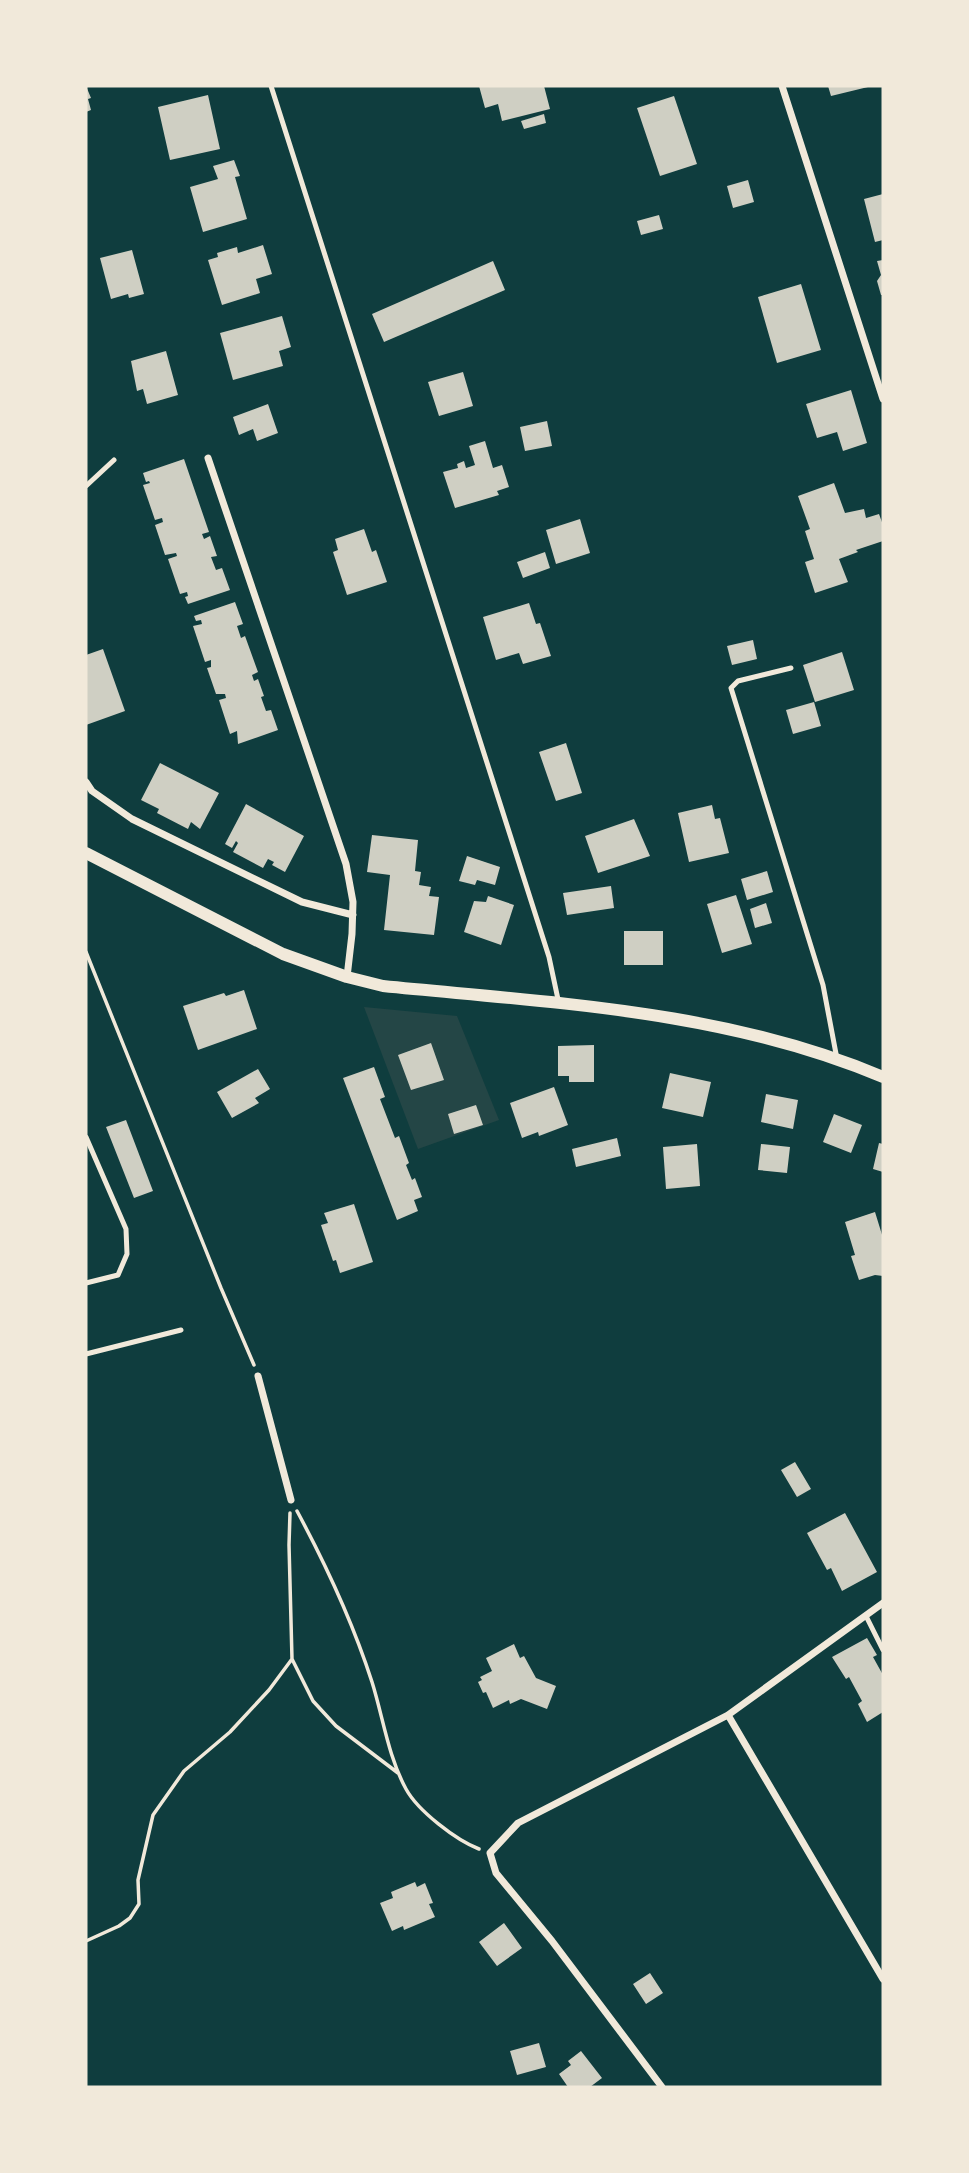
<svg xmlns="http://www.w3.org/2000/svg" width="969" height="2173" viewBox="0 0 969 2173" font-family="Roboto,sans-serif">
<rect width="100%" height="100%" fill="#0f3d3e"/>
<path fill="#244646" d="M364,1007L457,1016L499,1120L418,1149Z"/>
<path fill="#cfcfc3" d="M86,86L91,98L88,99L91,110L86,112Z
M479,86H544L550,109L502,121L498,104L485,108Z
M828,86H868V87L831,96Z
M208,95L220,149L170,160L158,107Z
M674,96L697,164L660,176L637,108Z
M544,114L546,123L524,129L521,121Z
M234,160L240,176L235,177L247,219L203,232L190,187L218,179L213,166Z
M748,180L754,202L733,208L727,186Z
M883,194V240L875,242L864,199Z
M659,215L663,229L641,235L637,221Z
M263,245L272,274L256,279L260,293L222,305L208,260L218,257L217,253L237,247L238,253Z
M132,250L144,294L129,298L128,294L111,299L100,258Z
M883,260V295H881L877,281L881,275L877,261Z
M493,261L505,290L384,342L372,314Z
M801,284L821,350L777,363L758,297Z
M282,316L291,347L279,351L283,366L233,380L220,333Z
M166,351L178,395L147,404L143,389L137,391L131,361Z
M463,372L473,406L439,416L428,382Z
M851,390L867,443L843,451L837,432L817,438L806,404Z
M268,404L278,433L257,441L253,429L239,435L233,417Z
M547,421L552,446L525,451L520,427Z
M485,441L493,468L502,465L509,487L497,491L499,495L455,508L443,472L458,468L457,464L464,461L466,468L475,465L469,446Z
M184,459L209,532L202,534L204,539L210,536L217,556L211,557L216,570L222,568L230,590L188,604L185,597L188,596L187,592L180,594L168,559L177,556L176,553L165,555L155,525L163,522L162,518L155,520L143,485L150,483L149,481L146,482L143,473Z
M834,483L845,513L864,509L866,518L879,514L883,525V541L856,550L858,552L839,559L848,582L815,593L805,562L814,559L805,531L810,529L798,496Z
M580,519L590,553L556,564L546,530Z
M364,529L372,552L376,550L387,582L347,595L333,552L338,550L335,539Z
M545,552L550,568L523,578L517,562Z
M235,602L243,624L237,626L241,638L245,636L258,672L252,675L254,681L258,679L264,696L261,697L266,711L271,710L278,730L238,744L237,731L230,734L219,700L226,698L225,694H216L207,668L211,667V660L205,662L193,626L202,624L201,620L196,621L194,616Z
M529,603L536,624L540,623L551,656L523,664L519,653L496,660L483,617Z
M753,640L757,659L732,665L727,646Z
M103,649L125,711L86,725V655Z
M842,652L854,690L815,702L803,665Z
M814,702L821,726L793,734L786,710Z
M566,743L582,793L556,801L539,752Z
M160,763L219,793L200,829L191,822L188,829L157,813L159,809L141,800Z
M246,804L304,836L285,872L272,865L274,862L268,859L263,868L233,852L238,843L236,841L232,848L225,844Z
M712,805L715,819L720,818L729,853L689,862L678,813Z
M634,819L650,856L598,873L585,836Z
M372,835L418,840L415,871L421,872L419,885L431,887L429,896L439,897L434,935L384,930L390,875L367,872Z
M467,856L500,867L495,885L477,880L475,885L459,881Z
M767,871L773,892L747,900L741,879Z
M611,886L614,908L567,915L563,893Z
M736,895L752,944L722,953L707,904Z
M488,896L514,905L501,945L464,932L474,901L486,902Z
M766,903L772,923L755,928L750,909Z
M624,931H663V965H624Z
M244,990L257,1029L198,1050L183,1006L224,993L226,996Z
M431,1043L444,1080L411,1090L398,1055Z
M594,1045V1082H569V1076H558V1046Z
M374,1067L385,1097L380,1099L395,1138L399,1136L409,1163L406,1165L412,1180L415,1178L422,1197L414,1200L418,1211L397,1220L343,1078Z
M258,1069L270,1089L255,1098L259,1103L232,1118L217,1092Z
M670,1073L711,1082L703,1117L662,1108Z
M554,1087L568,1125L539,1136L538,1132L522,1138L510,1103Z
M766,1094L798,1100L793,1129L761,1122Z
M476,1105L483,1125L454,1134L448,1114Z
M834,1114L862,1125L851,1153L823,1142Z
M126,1120L153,1191L134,1198L106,1127Z
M617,1138L621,1156L576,1167L572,1149Z
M879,1143L883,1144V1172L873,1169Z
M697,1144L700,1186L666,1189L663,1147Z
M761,1144L790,1147L787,1173L758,1170Z
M354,1204L373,1262L340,1273L336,1260L333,1261L321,1225L328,1223L324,1213Z
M875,1212L883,1238V1276L875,1275L859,1280L851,1256L855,1255L845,1222Z
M795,1462L811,1489L797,1497L781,1470Z
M845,1513L877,1572L842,1591L831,1568L827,1570L807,1533Z
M867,1638L877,1655L873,1657L883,1675V1712L867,1722L858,1704L862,1701L849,1677L846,1679L832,1657Z
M514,1644L520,1658L524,1656L536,1678L556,1686L547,1709L521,1699L510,1704L509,1700L493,1708L486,1692L483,1693L478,1682L482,1680L480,1677L492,1671L486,1658Z
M415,1882L417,1887L425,1883L433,1903L429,1904L435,1917L404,1930L403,1926L392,1931L380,1903L393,1898L391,1892Z
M504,1923L522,1948L497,1966L479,1942Z
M650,1973L663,1993L646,2004L633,1984Z
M539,2043L546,2067L517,2075L510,2051Z
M581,2051L602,2078L590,2087H568L559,2074L571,2065L568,2061Z"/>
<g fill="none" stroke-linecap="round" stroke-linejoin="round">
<path stroke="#f1e9da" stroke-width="3.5" d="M86,952L221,1288L254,1365
M297,1511C326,1565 353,1623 372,1682C383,1717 388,1756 406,1789C418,1811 456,1840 479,1849
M292,1659L313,1701L336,1726L398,1773
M86,1941L119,1926L130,1918L139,1904L138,1880L153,1815L184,1771L230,1732L269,1690L292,1659L289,1545L290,1513"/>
<path stroke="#f1e9da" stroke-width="5" d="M271,86L549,957L559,1004
M86,486L114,460
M791,668L738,681L731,688L823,985L837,1059
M86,1137L126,1229L127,1254L118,1275L86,1283
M86,1354L181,1330
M866,1616L883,1650"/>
<path stroke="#f1e9da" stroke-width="7" d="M782,86L883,399
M208,458L346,864L353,902L352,934L347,977
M86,782L92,791L132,819L302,902L353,915
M258,1376L291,1500
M728,1715L883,1979
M662,2087L552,1941L496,1873L490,1853L518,1823L728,1715L883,1603"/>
<path stroke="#f1e9da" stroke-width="12" d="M86,853L283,954L347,977L383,986C552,1003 725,1010 883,1077"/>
</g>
<rect width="969" height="2173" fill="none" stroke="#f1e9da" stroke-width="175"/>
</svg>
